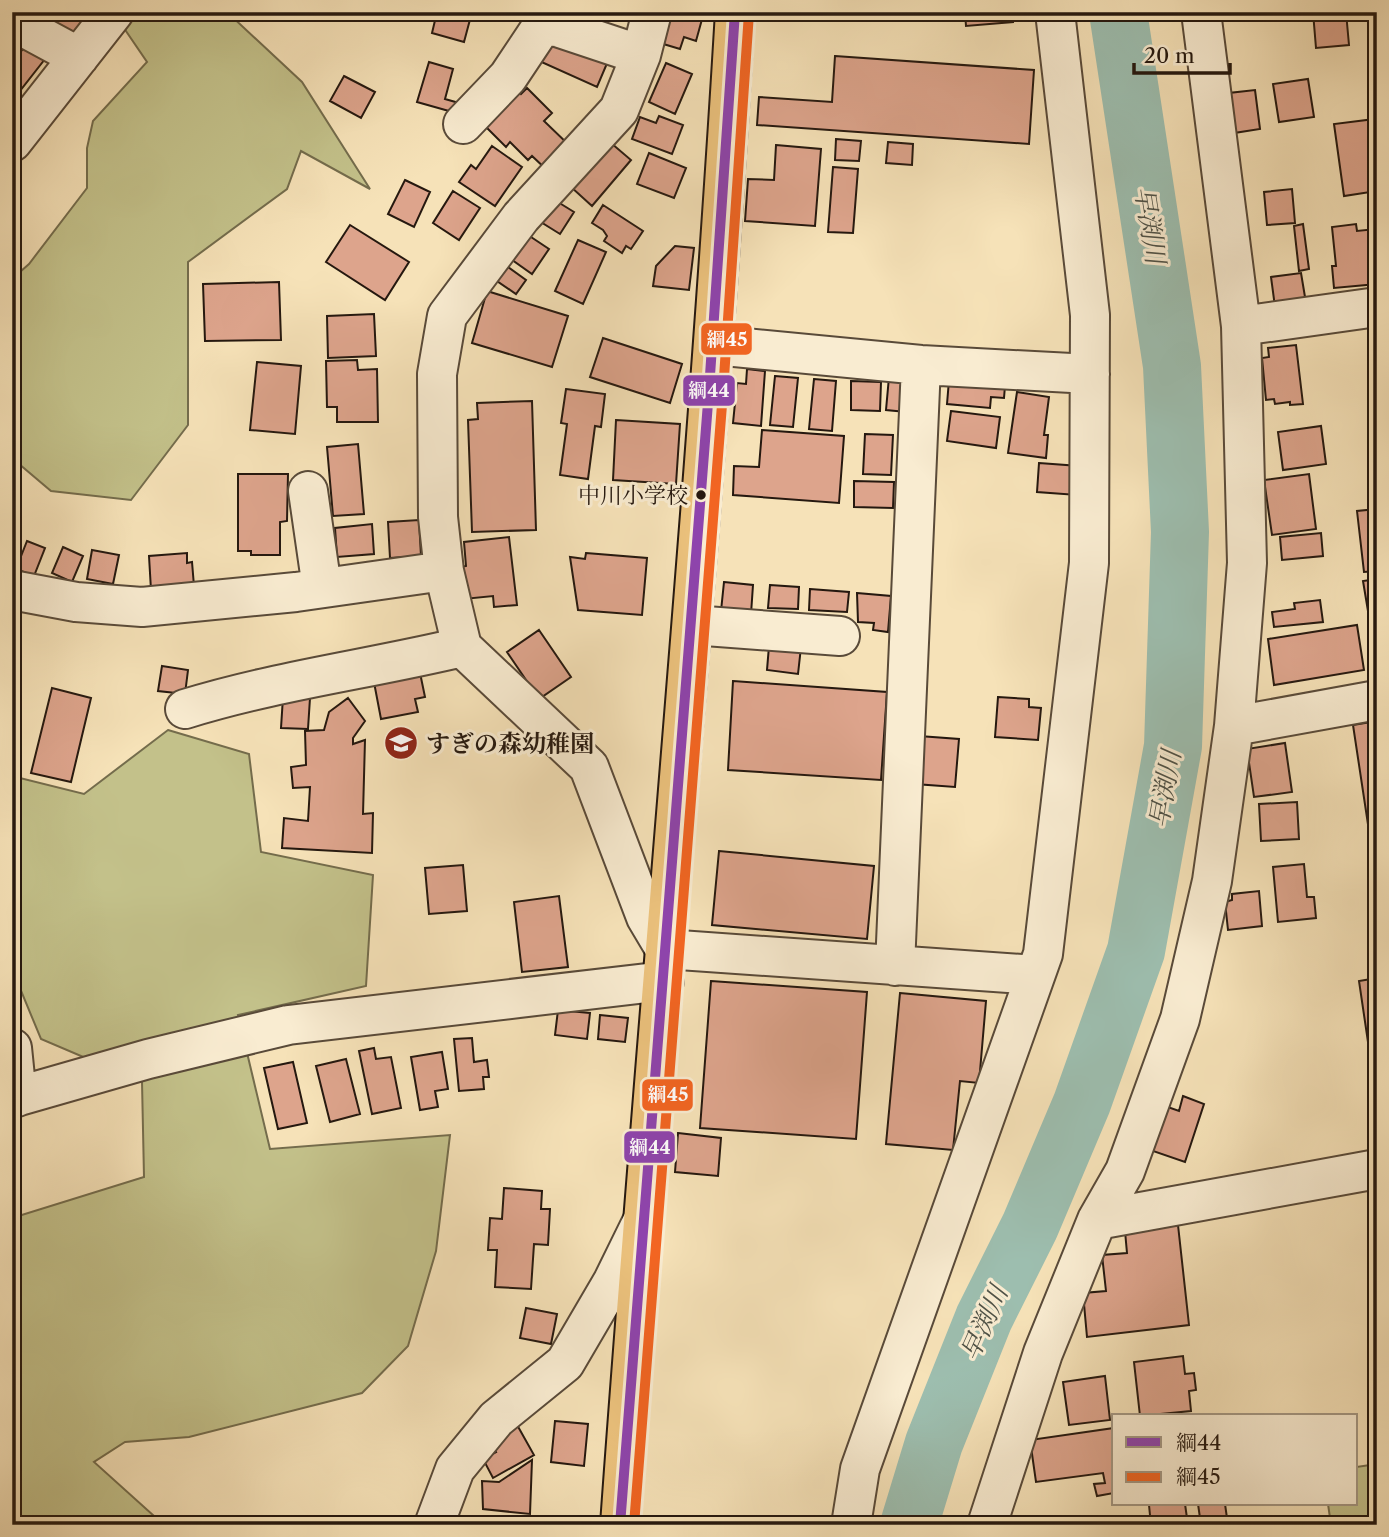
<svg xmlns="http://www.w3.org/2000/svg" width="1389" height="1537" viewBox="0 0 1389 1537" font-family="'Libre Caslon Text','Noto Serif JP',serif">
<rect width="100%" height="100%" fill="#f6e2b8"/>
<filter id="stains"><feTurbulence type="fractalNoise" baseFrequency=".00286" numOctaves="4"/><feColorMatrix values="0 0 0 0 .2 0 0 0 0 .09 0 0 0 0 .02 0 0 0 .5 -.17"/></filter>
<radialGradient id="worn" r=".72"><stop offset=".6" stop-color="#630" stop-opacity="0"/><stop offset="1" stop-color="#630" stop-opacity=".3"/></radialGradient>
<path fill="#c3c18a" stroke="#746c4c" stroke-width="2" d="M113,12H227L302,82L370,189L301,151L287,189L188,262V425L131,500L51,491L12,458V279L29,264L87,188V148L93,121L147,62Z
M168,730L249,754L261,852L373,875L366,986L238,1015L270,1149L450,1135L436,1251L408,1346L362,1393L189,1437L125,1442L94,1462L164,1525H12V1218L144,1177L142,1082L41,1039L12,969V776L84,794Z
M1377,1464V1525H1331L1328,1504H1356V1467Z"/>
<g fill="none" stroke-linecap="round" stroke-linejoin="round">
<path stroke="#9dbeaf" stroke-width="58" d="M909,1525L934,1443L984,1318L1030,1226L1082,1103L1136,951L1173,746L1180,532L1172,366L1118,12"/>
</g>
<path fill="#dda48c" stroke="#25180f" stroke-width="2" d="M39,12H89L72,37L34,19Z
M318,12H336L331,20Z
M437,12H472L464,42L432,33Z
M570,12H603L601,21Z
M677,12H704L696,41L684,37L680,49L660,43L669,13Z
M890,12H932V19L890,21Z
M965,12H1012L1013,22L966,26Z
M1313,12H1346L1349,45L1316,48Z
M547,37L608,61L597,87L537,60Z
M26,45L45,59L12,101V49L19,54Z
M835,56L1034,70L1029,144L757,125L759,97L832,102Z
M429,62L453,69L445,99L459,103L456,113L417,102Z
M666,63L692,74L675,114L649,102Z
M344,76L375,92L361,118L330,101Z
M1308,79L1314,117L1279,122L1273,84Z
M516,88L521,94L527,88L552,113L544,121L571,147L548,171L532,156L528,160L510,142L506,147L482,123Z
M1255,90L1260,129L1234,133L1229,93Z
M659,116L683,125L672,154L632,139L640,117L656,123Z
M1375,119L1377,191L1344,196L1334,124Z
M836,139L861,141L859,161L835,160Z
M888,142L913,144L912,165L886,163Z
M611,143L631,160L592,206L571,187Z
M776,145L821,149L815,226L745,221L748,179L774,180Z
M492,146L522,167L495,206L459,182L471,165L476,169Z
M649,153L686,168L674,198L637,184Z
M833,167L858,169L853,233L828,232Z
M405,180L430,192L414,227L388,214Z
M1292,189L1295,223L1267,225L1264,192Z
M453,191L480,208L459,240L433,223Z
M553,199L574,212L560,234L536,219Z
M603,205L643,231L631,249L626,246L622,253L604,241L607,236L603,230L592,223Z
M1303,224L1309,269L1299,271L1294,226Z
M1356,224L1357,231L1376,229L1377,284L1334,288L1332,266H1336L1332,227Z
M350,225L409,262L385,300L326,262Z
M525,233L549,249L532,274L508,257Z
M578,240L606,252L583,304L555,291Z
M675,246L694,248L689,290L653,286L656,266Z
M501,262L526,280L516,294L491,277Z
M1301,273L1306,303L1275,307L1271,277Z
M279,282L281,340L205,341L203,284Z
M487,291L568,316L552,367L472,343Z
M374,314L376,356L328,358L327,316Z
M603,338L682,364L670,403L590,377Z
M1296,345L1303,404L1290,405V402L1275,404L1274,399L1266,400L1262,358L1269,357L1268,348Z
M357,360L358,370L377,369L378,422H337V407H327L326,361Z
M257,362L301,366L295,434L250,430Z
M747,369L765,371L761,426L733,423L737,383L746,384Z
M775,376L798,378L793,427L770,425Z
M889,377L909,378L906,412L886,410Z
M814,379L836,381L832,431L809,429Z
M949,380L1005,386L1004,398L991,397L990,408L947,404Z
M851,381L881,382L880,411L851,410Z
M566,389L605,394L601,427L595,426L588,479L560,475L567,424L561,423Z
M1017,392L1049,397L1044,435H1048L1046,458L1008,453Z
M532,401L536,530L472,532L468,420L478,419L477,403Z
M951,411L1000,417L996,448L947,441Z
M616,420L680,424L676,484L613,480Z
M1321,426L1326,464L1283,470L1278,432Z
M762,430L844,436L839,503L733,495L734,466L759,467Z
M865,434L893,435L891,475L863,474Z
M358,444L364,514L333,516L327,447Z
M1039,463L1079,466L1077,495L1037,492Z
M238,474H288L287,521L280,522V555H251V551H238Z
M1309,474L1316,529L1272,535L1264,480Z
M854,481L894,482L893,508L854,507Z
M1377,509V571L1364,572L1357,511Z
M419,520L421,556L390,558L388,522Z
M372,524L374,554L337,557L335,528Z
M1321,533L1323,556L1282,560L1280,537Z
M509,537L517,605L494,607L493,596L464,599L461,567L466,566L464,542Z
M27,541L45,548L34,576L16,569Z
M63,547L83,556L72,582L52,573Z
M92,550L119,555L113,584L87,579Z
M187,553V563L192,562L194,586L151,590L149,556Z
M586,553L647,558L642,615L578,610L570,557L585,559Z
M1377,579V609L1368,611L1363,581Z
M724,582L753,585L751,614L721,611Z
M770,585L799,587L798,609L768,608Z
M810,589L849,592L847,612L809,610Z
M857,593L891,596L888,632L873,630L874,623L858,622Z
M1320,600L1323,622L1274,627L1272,612L1295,609L1294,603Z
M1357,625L1364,670L1274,685L1268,639Z
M539,630L571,677L539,699L507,652Z
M769,646L801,647L798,674L767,670Z
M162,666L188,670L185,694L158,691Z
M419,668L425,697L415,699L418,712L381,719L373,677Z
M733,681L887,692L881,780L728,770Z
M52,688L91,698L71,782L31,773Z
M283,697L310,698L308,729L281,728Z
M998,697L1029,699V707L1041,708L1038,740L995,737Z
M348,698L365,721L353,738V744L365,740L363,814L373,813L372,853L282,848L284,818L308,821L310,787L293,788L291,767L306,765L305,731L324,730L329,712Z
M1377,721V884L1353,725Z
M919,736L959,739L955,787L915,784Z
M1285,743L1292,792L1254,797L1247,749Z
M1297,802L1299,839L1261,841L1259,804Z
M719,851L874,866L867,939L712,925Z
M1304,864L1307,897H1314L1316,918L1278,922L1273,867Z
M463,865L467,911L429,914L425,868Z
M1259,891L1262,926L1228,930L1225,902L1232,900V894Z
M559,896L568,967L522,972L514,902Z
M1377,978V1103L1359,981Z
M711,981L867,992L856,1139L700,1128Z
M900,993L986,1001L979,1083L960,1081L953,1150L886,1144Z
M558,1010L590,1013L587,1039L555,1035Z
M600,1015L628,1018L625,1042L598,1039Z
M472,1038L474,1062L487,1060L489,1077H483L484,1089L459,1091L454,1039Z
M374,1048L376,1059L391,1057L401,1108L372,1114L359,1051Z
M442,1052L448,1089L435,1091L438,1107L420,1110L411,1057Z
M346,1059L360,1114L330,1122L316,1066Z
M293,1062L307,1123L278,1129L264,1068Z
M1183,1096L1204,1104L1185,1162L1150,1150L1165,1106L1179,1111Z
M678,1133L721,1138L718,1176L675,1172Z
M504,1188L542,1191L541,1209H550L548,1245L534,1244L531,1289L495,1287L497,1250H488L490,1218L502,1219Z
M1178,1225L1189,1325L1087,1337L1083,1293L1106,1291L1102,1255L1127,1253L1125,1231Z
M526,1308L557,1314L551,1344L520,1338Z
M1183,1356L1185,1374L1194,1373L1196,1390L1189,1391L1191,1411L1140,1416L1134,1362Z
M1105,1376L1110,1420L1069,1425L1063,1382Z
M555,1421L588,1424L584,1466L551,1462Z
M516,1423L534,1455L493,1478L483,1459L496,1452L488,1439Z
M1114,1428V1493L1097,1496L1094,1484L1105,1483L1103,1473L1036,1482L1030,1440Z
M532,1460L530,1514L483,1509L482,1481L499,1482Z
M1185,1504L1188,1525H1151L1149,1505Z
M1198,1504H1225L1228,1525H1201Z
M477,1518H537V1525H477Z"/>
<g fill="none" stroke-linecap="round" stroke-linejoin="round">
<g stroke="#594a39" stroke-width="42">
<path id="minor" d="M652,12L641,55L619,110L521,217L447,316L437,374L438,517L444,571L462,647L589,767L646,917L665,949L1035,975
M557,27L641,55
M12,28L16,23L79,57
M463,124L508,77L542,26L557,27L558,12
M12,142L114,12
M1241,326L1377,307
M714,345L921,365L1090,374
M308,491L322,588
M12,590L76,602L142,607L296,592L444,571
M692,625L840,636
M185,709C275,681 370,669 462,647
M1234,726L1377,700
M895,966L921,365
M12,1048L17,1097
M12,1098L148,1059L288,1025L664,981
M1097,1220L1377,1169
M434,1525L455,1469L496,1419L565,1363L613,1281L642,1222
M851,1525L860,1469L1043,954L1089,563L1090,315L1055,12
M987,1525L1043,1353L1097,1220L1125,1171L1180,1019L1212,881L1234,726L1247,563L1241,326L1201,12"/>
</g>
<g stroke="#25180f" stroke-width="42">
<path id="major" d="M620,1525C656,1020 705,517 735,12"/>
</g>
<use href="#minor" stroke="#f9ecd1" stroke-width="38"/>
<use href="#major" stroke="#ebc17c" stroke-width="38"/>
<g stroke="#f9ecd1" stroke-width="16">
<path id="bus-1" d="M620,1525L709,390L735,12"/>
</g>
<g stroke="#f9ecd1" stroke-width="16">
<path id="bus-2" d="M634,1525L723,392L749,13"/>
</g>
<use href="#bus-1" stroke="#8e44ad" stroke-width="10"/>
<use href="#bus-2" stroke="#f26522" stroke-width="10"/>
</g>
<defs>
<g id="school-disc" transform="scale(1.75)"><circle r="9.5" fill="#8f2418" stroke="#f9ecd1"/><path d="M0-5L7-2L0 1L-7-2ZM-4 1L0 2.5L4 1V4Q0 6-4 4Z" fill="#fff"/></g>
</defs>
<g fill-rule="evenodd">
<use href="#school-disc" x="401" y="743"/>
</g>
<circle fill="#25180f" stroke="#f9ecd1" stroke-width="2.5" cx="701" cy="495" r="6"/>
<g text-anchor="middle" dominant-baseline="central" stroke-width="6" stroke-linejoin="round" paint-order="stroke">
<g font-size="22" fill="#25180f" stroke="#f9ecd1" text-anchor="end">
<text x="688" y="495">中川小学校</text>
</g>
<g font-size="24" font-weight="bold" fill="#25180f" stroke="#f9ecd1" text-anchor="start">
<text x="426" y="743">すぎの森幼稚園</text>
</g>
<g font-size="26" font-style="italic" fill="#4f5247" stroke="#f9ecd1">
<text transform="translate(1150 225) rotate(81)">早渕川</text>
<text transform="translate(1165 789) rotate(-80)">早渕川</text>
<text transform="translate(984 1323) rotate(-66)">早渕川</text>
</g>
</g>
<g stroke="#f9ecd1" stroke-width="2.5">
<rect x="700" y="322" width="53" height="34" rx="7" fill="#f26522"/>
<rect x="682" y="374" width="54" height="33" rx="7" fill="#8e44ad"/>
<rect x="641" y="1078" width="53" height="34" rx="7" fill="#f26522"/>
<rect x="623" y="1130" width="53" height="34" rx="7" fill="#8e44ad"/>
</g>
<g font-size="19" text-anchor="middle" font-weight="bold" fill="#fff">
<text x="727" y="346">綱45</text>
<text x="709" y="397">綱44</text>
<text x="668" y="1101">綱45</text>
<text x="650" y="1154">綱44</text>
</g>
<rect width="1389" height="1537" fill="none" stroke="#f6e2b8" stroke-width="42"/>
<rect x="14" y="14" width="1361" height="1509" fill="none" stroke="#25180f" stroke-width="3.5"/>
<rect x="21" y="21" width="1347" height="1495" fill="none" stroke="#25180f" stroke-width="2"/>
<rect x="1112" y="1414" width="245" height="91" fill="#f9ecd1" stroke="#a49783" stroke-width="2"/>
<rect x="1126" y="1437" width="35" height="10" fill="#8e44ad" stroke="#a49783" stroke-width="2"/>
<text x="1176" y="1450" font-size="21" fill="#25180f">綱44</text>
<rect x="1126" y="1472" width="35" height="10" fill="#f26522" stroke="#a49783" stroke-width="2"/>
<text x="1176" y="1484" font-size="21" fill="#25180f">綱45</text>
<path d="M1134 63v10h96v-10" fill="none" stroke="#25180f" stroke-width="3.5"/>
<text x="1144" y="63" font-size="21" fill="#25180f" stroke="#f9ecd1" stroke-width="5" paint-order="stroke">20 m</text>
<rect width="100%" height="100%" filter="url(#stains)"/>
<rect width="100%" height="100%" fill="url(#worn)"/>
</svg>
